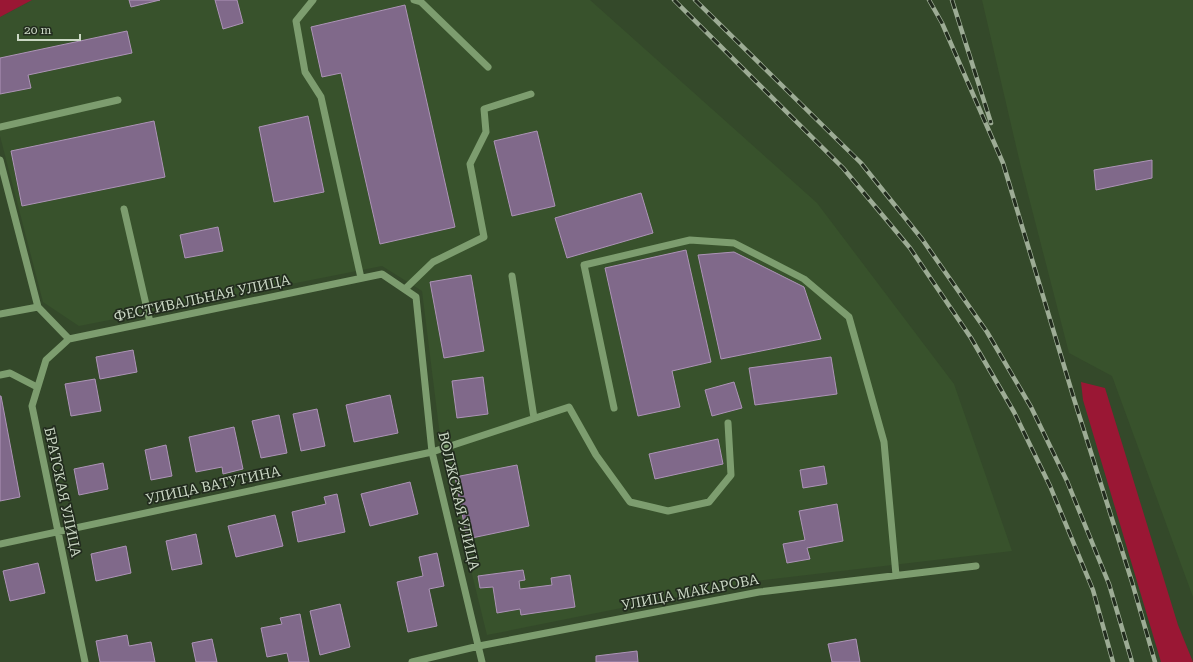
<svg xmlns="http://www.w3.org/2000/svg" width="1193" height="662" viewBox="0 0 1193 662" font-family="'Roboto Serif',serif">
<rect width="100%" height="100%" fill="#34492a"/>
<path fill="#38522c" d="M32,0H590L817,203L954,384L1012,551L756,581L487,635L442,452L422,291L382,266L79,326L43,302L0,136V17Z
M982,0H1193V597L1112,376L1069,353L1020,163Z"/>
<path fill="#9a1734" d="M0,0H32L0,17Z
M1081,382L1105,388L1178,625L1193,662H1161L1083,400Z"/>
<path fill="#80698a" stroke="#ad94b7" d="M129,0H160L131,7Z
M215,0H237L243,23L223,29Z
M405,5L455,227L380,244L341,73L322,77L311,27Z
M127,31L132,53L28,75L31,88L0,94V58Z
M308,116L324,192L274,202L259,127Z
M154,121L165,177L22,206L11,151Z
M537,131L555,206L512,216L494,141Z
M1152,160V178L1096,190L1094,170Z
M641,193L653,233L567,258L555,218Z
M218,227L223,251L185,258L180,235Z
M686,250L711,362L672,371L680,407L638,416L605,268Z
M734,252L804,287L821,339L721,359L698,255Z
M471,275L484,351L444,358L430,282Z
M133,350L137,372L100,379L96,357Z
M831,357L837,394L755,405L749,368Z
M483,377L488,414L457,418L452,381Z
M95,379L101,411L71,416L65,384Z
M734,382L742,408L712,416L705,390Z
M390,395L398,433L354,442L346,405Z
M0,396H1L20,497L0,501Z
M317,409L325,446L301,451L293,414Z
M279,415L287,453L261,458L252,421Z
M234,427L243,469L223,474L222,467L196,472L189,437Z
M718,439L723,464L655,479L649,454Z
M166,445L172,476L151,480L145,450Z
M103,463L108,489L79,495L74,469Z
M517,465L529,526L467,539L455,477Z
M824,466L827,484L803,488L800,470Z
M410,482L418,514L370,526L361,494Z
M337,494L345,532L298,542L292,512L326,504L324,497Z
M837,504L843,541L807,548L810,559L787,563L783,544L805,540L799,511Z
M275,515L283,546L236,557L228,526Z
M196,534L202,564L172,570L166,541Z
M126,546L131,573L96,581L91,554Z
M437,553L444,586L429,589L437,626L408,632L397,582L423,576L419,557Z
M38,563L45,593L10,601L3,571Z
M523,570L525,580L519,581L520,589L552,585L551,578L570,575L575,607L521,615L520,609L497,613L493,587L480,588L478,576Z
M340,604L350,647L320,655L310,611Z
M300,614L309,662H289L287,653L267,657L261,628L282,624L280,618Z
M127,635L129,646L151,642L155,662H100L96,641Z
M212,639L217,662H196L192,643Z
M856,639L860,662H832L828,644Z
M637,651L638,662H596V656Z"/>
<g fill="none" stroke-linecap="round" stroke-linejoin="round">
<path stroke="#7d9d6f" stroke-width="7" d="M313,0L296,21L305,72L321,97L361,278
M414,0L421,2L488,67
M0,127L118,100
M0,160L38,307
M124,209L150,322
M512,276L534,418
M405,289L433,262L484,237L470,164L486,132L484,109L531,94
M0,314L38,307L69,339L382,274L416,297L432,452L482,662
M69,339L46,360L32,406L85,662
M0,375L10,373L37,387
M614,408L584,265L690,240L734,243L804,279L849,317L884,442L896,575
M0,544L432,452L569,407L596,455L630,502L668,511L709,502L731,475L728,423
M412,662L479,646L759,592L976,566"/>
<g stroke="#9dac95" stroke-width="4.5">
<path id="rail" d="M674,0L843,168L910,248L971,338L1014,412L1050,486L1093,590L1113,662
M695,0L861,163L922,239L987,332L1031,407L1067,481L1109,584L1132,662
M929,0L942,23L1003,163L1074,399L1132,582L1155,662
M952,0L991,123"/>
</g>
<use href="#rail" stroke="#222c1e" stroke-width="3" stroke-dasharray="9" stroke-linecap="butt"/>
</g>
<g text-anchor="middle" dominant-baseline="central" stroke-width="3.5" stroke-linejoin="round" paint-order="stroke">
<g font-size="14" fill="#cbd8c5" stroke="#222c1e">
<text transform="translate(202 298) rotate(-12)">ФЕСТИВАЛЬНАЯ УЛИЦА</text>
<text transform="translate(213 485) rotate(-12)">УЛИЦА ВАТУТИНА</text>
<text transform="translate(63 492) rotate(78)">БРАТСКАЯ УЛИЦА</text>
<text transform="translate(459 501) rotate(77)">ВОЛЖСКАЯ УЛИЦА</text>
<text transform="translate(690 592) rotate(-11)">УЛИЦА МАКАРОВА</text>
</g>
</g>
<path d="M18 34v6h62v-6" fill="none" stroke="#cbd8c5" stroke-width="2"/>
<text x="24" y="34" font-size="12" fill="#cbd8c5" stroke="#222c1e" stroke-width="3" paint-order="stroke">20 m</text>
</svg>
